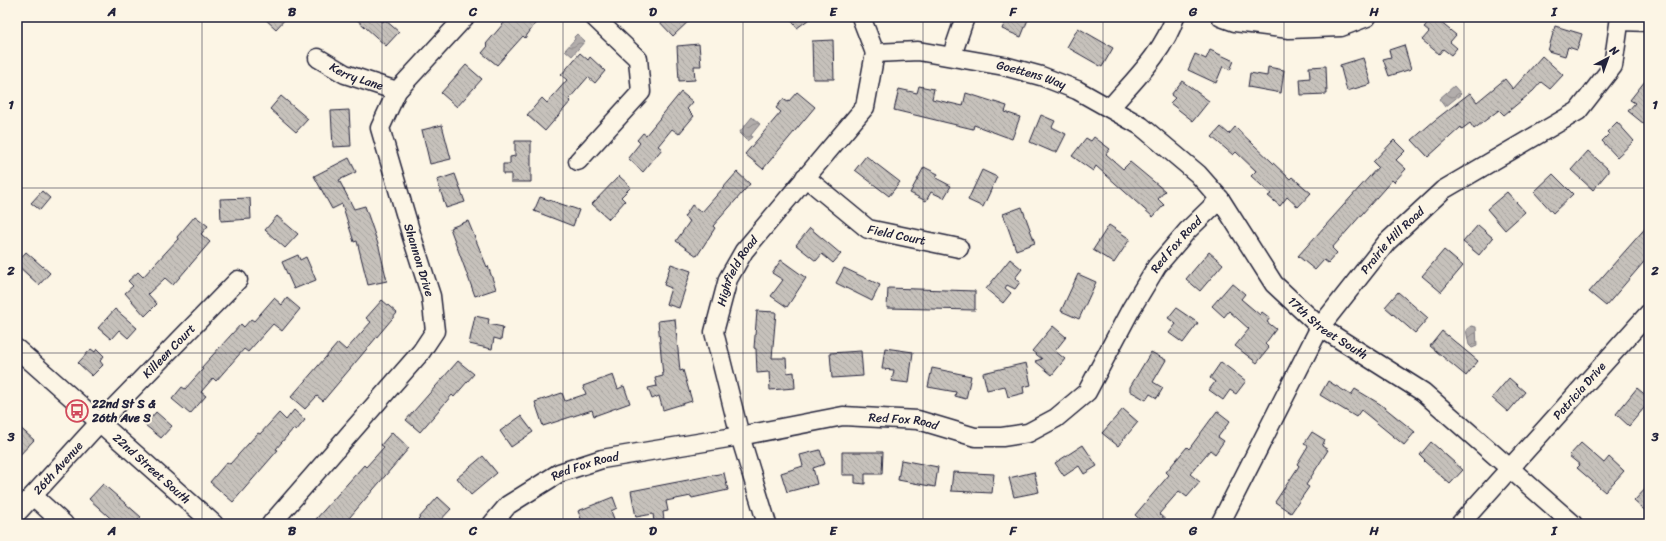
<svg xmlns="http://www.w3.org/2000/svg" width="1666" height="541" viewBox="0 0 1666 541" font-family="Sriracha,sans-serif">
<defs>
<pattern id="water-waves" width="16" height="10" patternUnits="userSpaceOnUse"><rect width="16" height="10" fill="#b2adab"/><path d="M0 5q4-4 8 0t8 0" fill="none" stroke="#908c8c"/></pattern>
<pattern id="building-back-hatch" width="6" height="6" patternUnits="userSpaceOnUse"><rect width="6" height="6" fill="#c6c1bb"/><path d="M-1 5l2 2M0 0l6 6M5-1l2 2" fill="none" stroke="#aaa6a2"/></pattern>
</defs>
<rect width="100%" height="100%" fill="#fcf5e5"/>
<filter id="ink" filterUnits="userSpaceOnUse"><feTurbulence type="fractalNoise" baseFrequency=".025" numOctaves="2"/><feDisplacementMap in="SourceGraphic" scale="8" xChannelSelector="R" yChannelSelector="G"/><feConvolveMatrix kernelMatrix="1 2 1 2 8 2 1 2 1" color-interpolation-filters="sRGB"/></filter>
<g filter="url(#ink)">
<path fill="url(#water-waves)" stroke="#78757e" d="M577,34L585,41L572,56L565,50L575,39L574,37Z
M1454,86L1461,94L1445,107L1439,99Z
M752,117L760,124L751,135L752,137L747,141L739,133Z
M1471,326L1476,327L1477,346L1472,348L1469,345L1466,330Z"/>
<path fill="url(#building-back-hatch)" stroke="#22223b" d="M263,17H287L276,29Z
M354,17H377L383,22L385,20L399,32L386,46Z
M509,17H540L525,38L523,36L497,65L482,53L488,46L486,44Z
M655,17H693L673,36Z
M789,17H812L797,28Z
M1007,17H1029L1021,37L1002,29Z
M1434,17L1456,35L1450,42L1457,48L1451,55L1443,49L1439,54L1422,40L1429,32L1424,28Z
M1555,26L1582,34L1577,50L1568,47L1565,56L1548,51Z
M1078,28L1113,48L1102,67L1067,47Z
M833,40L834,79H813L812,41Z
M699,44L701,66H694L695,80L679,81L677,46Z
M1404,45L1411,69L1389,76L1383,59L1391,57L1389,50Z
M1210,50L1234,61L1230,70L1223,66L1216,83L1188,70L1195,54L1206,59Z
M580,53L588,60L590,57L605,71L595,83L588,77L569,99L571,101L545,131L527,115L542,98L547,103L567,80L561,75Z
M1542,56L1563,75L1550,89L1541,82L1533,91L1504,115L1499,110L1474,129L1470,123L1462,129L1461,127L1428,157L1412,140L1435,120L1470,93L1477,102L1505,79L1513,89Z
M1363,58L1371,84L1347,91L1340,65Z
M466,65L482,79L457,107L441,93Z
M1326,66L1327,94L1301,95L1300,79L1310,78L1309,67Z
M1268,67L1284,70L1281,93L1248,87L1250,73L1267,76Z
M1649,76V128L1628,111L1635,103L1630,100Z
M1182,81L1209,101L1193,121L1170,103L1175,98L1171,95Z
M919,86L934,89L932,99L963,106L966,93L1007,106L1005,112L1020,117L1012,139L974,125L973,129L894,110L899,89L917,93Z
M681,92L693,102L687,109L694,116L679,134L672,129L658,146L662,149L643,172L628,158L640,143L637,140L643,133L646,135Z
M797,92L815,107L763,169L745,154L781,112L776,108L783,99L788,102Z
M281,96L308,119L296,132L270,109Z
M349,110L351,146L333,147L331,111Z
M1041,115L1055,121L1052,127L1066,134L1057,152H1053L1030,142Z
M1617,122L1634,141L1617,157L1602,141L1609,134L1607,132Z
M442,125L451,159L430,164L422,130Z
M1221,127L1229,134L1235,127L1290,179L1292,177L1311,193L1298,207L1287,197L1280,206L1268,196L1271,194L1251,176L1256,171L1236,152L1233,155L1212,137Z
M1094,137L1110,149L1106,154L1123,169L1130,162L1165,191L1158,199L1164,205L1153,217L1096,166L1093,171L1072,156L1086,138L1091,141Z
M1394,140L1405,151L1396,160L1406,169L1394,182L1392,180L1332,248L1337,253L1328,263L1324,260L1315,270L1298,256L1378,167L1373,162Z
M515,141H531V182H511V174H503V164H510V157L515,156Z
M1588,151L1608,169V172L1593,190L1571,170Z
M866,156L900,182L889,196L855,170Z
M349,158L356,172L339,180L354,209L365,206L379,247L387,281L368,285L357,241L354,242L342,204L332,209L314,176Z
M924,167L938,174L936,178L951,186L944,198L931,192L926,201L910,193Z
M982,170L997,177L983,207L968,200Z
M737,172L750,184L713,226L715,228L697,256L676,241L690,221L684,217L692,205L702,212Z
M455,174L465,202L446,208L437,180Z
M1553,174L1573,194L1553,213L1534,192Z
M619,176L631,187L621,197L625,201L609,219L592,204Z
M42,191L50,198L40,210L31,203Z
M1507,192L1525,212L1505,230L1487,209Z
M540,197L579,210L573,226L534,211Z
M250,198L251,219L221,221L220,199Z
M1022,207L1035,243L1016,250L1003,214Z
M195,216L208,226L201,234L210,242L173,285L165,278L148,294L157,304L145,316L125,293L133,286L128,281L138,272L143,277L178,239L177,237Z
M277,216L298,234L285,248L265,230Z
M468,221L487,267L488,266L496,289L475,296L450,228Z
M1649,224V256L1606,306L1589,292Z
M1109,225L1130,239L1114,263L1093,250Z
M1478,225L1493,238L1479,255L1463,242Z
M810,228L841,254L833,263L822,254L816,261L796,245Z
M1444,250L1463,266L1441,292L1422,276Z
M26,252L50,273L39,285L17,265V262Z
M1209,252L1223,264L1200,291L1186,279Z
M298,255L300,260L306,257L316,280L294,289L282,262Z
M1010,259L1022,269L1015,278L1020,282L1015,289L1007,285L1005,288L1011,293L1003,303L986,289Z
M781,260L806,278L787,307L771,296L783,280L772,273Z
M671,264L691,271L679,308L666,304L671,288L664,285Z
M844,268L880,285L872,301L836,283Z
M1078,274L1096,282L1079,319L1061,311Z
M1232,283L1245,294L1241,299L1260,315L1262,312L1270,318L1267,322L1276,329L1265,344L1269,348L1257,363L1235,346L1249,329L1229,311L1224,317L1212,306Z
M888,288L975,291V310L887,308Z
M1398,292L1428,318L1415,333L1385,307Z
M274,298L282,305L287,298L300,309L282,331L273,324L248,352L244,349L216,381L213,378L201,392L206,396L190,414L172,399L182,387L185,389L203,369L201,368L241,324L244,327L251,319L254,321Z
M382,300L397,313L323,401L317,396L305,409L291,397L338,343L346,350L371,322L366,318Z
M1176,308L1198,323L1183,343L1169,333L1176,324L1168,318Z
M115,309L137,328L128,338L119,330L111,339L98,328Z
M757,311L776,312L772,358H786L787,373L794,372L795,388L770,390L769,372L757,373L756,349L754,348Z
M475,316L489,319L488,324L503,327L501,340L494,338L492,349L469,344Z
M675,319L680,371L683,370L692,401L663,410L659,396L652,399L648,388L657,386L655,378L663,376L658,321Z
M1053,326L1066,337L1055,351L1065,359L1052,375L1035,361L1042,359L1032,351Z
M1442,331L1478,361L1466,376L1430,346Z
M885,348L913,352L909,383L892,381L894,370L882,369Z
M91,349L95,352L97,349L104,356L100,361L103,365L92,376L78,363Z
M861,351L863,376L832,378L830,353Z
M1151,352L1166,360L1153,382L1163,388L1157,398L1150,394L1146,400L1130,391V387Z
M458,361L474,374L454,397L452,395L420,432L406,420Z
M1221,362L1246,381L1236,394L1230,390L1223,400L1209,390L1215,382L1210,378Z
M1026,363L1031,385L1023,387L1024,393L1008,397L1005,386L987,390L983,373Z
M932,368L971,376L966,399L955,396L956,392L928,387Z
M613,375L618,389L624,386L630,403L594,416L592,410L543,426L535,402L562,393L565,401L586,394L583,386Z
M1509,378L1525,392L1508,412L1492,398Z
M1328,381L1351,395L1355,389L1380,404L1415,432L1404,445L1361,410L1356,417L1320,395Z
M1637,388L1649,398V402L1629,426L1616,414Z
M1123,409L1138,422L1118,446L1102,433Z
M294,410L305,420L296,431L293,429L276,449L278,450L233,502L210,482L227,462L230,464L258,433L260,434L279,413L286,420Z
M1217,411L1230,421L1218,437L1224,441L1215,454L1210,450L1190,474L1200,482L1187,497L1179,491L1159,514L1170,524H1145L1135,515L1169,475L1166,472L1187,447L1189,449Z
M156,412L172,426L161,438L145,425Z
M521,416L533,432L511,447L500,431Z
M17,425L34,440L17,458Z
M392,432L409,448L344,524H322L316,519L364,465L366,467L384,447L381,445Z
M1312,432L1325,440L1322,446L1328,450L1306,485L1309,487L1291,513L1275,502L1299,466L1297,464L1308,446L1304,444Z
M1431,442L1463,470L1450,484L1424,461L1425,460L1420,455Z
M1581,443L1604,463L1609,457L1624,471L1605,492L1577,468L1580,465L1569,456Z
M1083,445L1097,466L1084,474L1079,466L1064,476L1055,463Z
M820,450L825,464L813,468L817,484L787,492L781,473L803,466L800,455Z
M842,452H883L882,474H865V484L855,483V475H842Z
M483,456L497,473L471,495L457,478Z
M901,460L938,467L935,487L898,480Z
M953,472L994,474L992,493L951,491Z
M1034,472L1039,492L1014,497L1009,478Z
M724,473L728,490L692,498L691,496L666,501L668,511L663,512L664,520L654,522L653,514L636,517L631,491Z
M103,484L141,517L134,524H117L89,499Z
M1649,485V514L1634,501Z
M438,497L451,509L437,524H423L418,519Z
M613,497L617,508L611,511L616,524H583L578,511Z"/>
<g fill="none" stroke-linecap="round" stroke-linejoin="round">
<g stroke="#22223b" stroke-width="21">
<g id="minor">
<path d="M861,17L875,53"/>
<path d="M1221,17L1235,22L1289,29L1341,27L1367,17"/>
<path d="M1620,21L1649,22"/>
<path id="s1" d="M875,53L918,51L1004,66L1041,76L1077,90L1141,126L1198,174L1220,199L1274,284L1320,327L1423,392L1573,524"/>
<path d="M952,55L965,17"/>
<path id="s2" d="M318,58L345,74L397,91"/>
<path d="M1110,108C1134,80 1164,52 1175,17"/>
<path d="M578,161L641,92L638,59L594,17"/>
<path id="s3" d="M805,177L868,229L959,248"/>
<path id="s4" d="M17,349L214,524"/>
<path d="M33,496L64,524"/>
<path id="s5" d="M17,513L99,423L238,280"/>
<path d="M271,524L421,352L435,331L431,296L412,237L380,128L397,91L465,17"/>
<path id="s6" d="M492,524L508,505L559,473L602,459L740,436L843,416L918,420L975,437H1002L1028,433L1056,418L1087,392L1131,309L1157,266L1187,231L1220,199"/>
<path id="s7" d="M767,524L740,436L714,332L728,279L744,251L865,107L875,53"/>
<path id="s8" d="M1220,524L1320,327L1387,242L1443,190L1578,111L1613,66L1620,17"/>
<path id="s9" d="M1460,524L1649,313"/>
</g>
</g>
<use href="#minor" stroke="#fcf5e5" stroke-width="18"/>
</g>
</g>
<path fill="none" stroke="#22223b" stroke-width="1" stroke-opacity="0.55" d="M202,17V524M382,17V524M563,17V524M743,17V524M923,17V524M1103,17V524M1284,17V524M1464,17V524M17,188H1649M17,353H1649"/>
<defs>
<g id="bus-ring" transform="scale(1.15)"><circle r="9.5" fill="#fcf5e5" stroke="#d1495b" stroke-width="1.5"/><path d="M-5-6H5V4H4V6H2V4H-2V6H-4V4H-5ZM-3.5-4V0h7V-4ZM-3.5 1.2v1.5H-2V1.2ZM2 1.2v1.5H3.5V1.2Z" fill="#d1495b"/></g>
</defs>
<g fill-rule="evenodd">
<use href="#bus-ring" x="77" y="411"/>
</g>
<g text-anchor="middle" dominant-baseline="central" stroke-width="4" stroke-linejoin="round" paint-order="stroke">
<g font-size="12" fill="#22223b" stroke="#fcf5e5">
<text stroke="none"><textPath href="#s2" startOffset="43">Kerry Lane</textPath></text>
<text stroke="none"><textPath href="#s1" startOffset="159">Goettens Way</textPath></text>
<text stroke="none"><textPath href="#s3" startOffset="111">Field Court</textPath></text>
<text stroke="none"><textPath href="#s8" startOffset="334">Prairie Hill Road</textPath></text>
<text stroke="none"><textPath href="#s6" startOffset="808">Red Fox Road</textPath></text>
<text transform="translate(419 260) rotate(73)">Shannon Drive</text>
<text stroke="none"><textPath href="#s7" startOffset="265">Highfield Road</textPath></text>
<text stroke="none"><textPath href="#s1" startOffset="559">17th Street South</textPath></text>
<text stroke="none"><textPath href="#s5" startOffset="222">Killeen Court</textPath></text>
<text stroke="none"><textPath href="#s9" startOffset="179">Patricia Drive</textPath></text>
<text stroke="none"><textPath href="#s6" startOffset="436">Red Fox Road</textPath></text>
<text stroke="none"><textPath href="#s5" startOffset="61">26th Avenue</textPath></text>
<text stroke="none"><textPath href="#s4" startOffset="180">22nd Street South</textPath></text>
<text stroke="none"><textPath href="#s6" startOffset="112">Red Fox Road</textPath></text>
</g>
<g font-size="12" font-weight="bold" fill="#22223b" stroke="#fcf5e5" text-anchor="start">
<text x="92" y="404">22nd St S &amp;<tspan x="92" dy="14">26th Ave S</tspan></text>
</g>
</g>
<rect width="1666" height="541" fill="none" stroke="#fcf5e5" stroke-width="44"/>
<g transform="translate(1608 58) rotate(41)" stroke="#fcf5e5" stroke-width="3" paint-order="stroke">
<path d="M0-3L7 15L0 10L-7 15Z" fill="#22223b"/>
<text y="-6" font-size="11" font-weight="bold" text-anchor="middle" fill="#22223b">N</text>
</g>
<rect x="22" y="22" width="1622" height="497" fill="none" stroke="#22223b" stroke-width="1.5"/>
<g font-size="13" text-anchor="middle" font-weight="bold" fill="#22223b">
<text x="112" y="16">A</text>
<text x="292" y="16">B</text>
<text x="473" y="16">C</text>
<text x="653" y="16">D</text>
<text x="833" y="16">E</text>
<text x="1013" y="16">F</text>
<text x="1193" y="16">G</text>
<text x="1374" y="16">H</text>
<text x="1554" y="16">I</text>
<text x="11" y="109">1</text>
<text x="1655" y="109">1</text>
<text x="11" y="275">2</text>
<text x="1655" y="275">2</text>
<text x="11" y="441">3</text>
<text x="1655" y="441">3</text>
<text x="112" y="535">A</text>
<text x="292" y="535">B</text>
<text x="473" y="535">C</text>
<text x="653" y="535">D</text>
<text x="833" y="535">E</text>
<text x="1013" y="535">F</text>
<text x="1193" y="535">G</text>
<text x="1374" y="535">H</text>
<text x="1554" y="535">I</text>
</g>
</svg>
